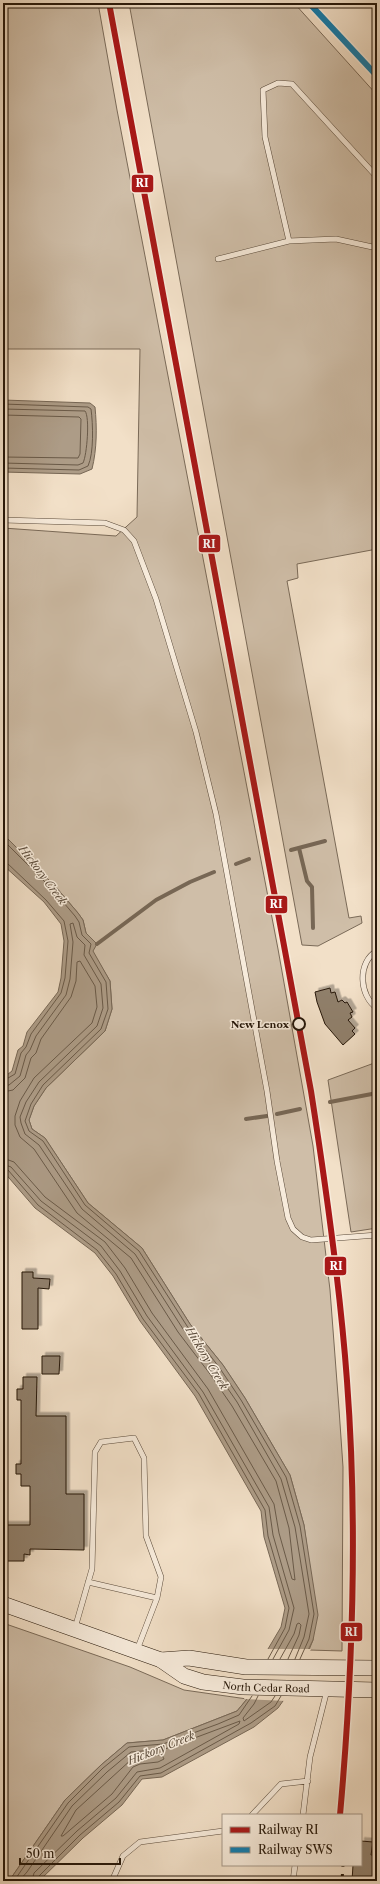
<svg xmlns="http://www.w3.org/2000/svg" width="380" height="1884" viewBox="0 0 380 1884" font-family="'Libre Caslon Text',serif">
<defs>
<filter id="shadow"><feDropShadow dx="3.5" dy="-3.5" stdDeviation="0" flood-color="#0004"/></filter>
</defs>
<rect width="100%" height="100%" fill="#f2e0c8"/>
<filter id="stains"><feTurbulence type="fractalNoise" baseFrequency=".005" numOctaves="4"/><feColorMatrix values="0 0 0 0 .2 0 0 0 0 .09 0 0 0 0 .02 0 0 0 .5 -.17"/></filter>
<radialGradient id="worn" r=".72"><stop offset=".6" stop-color="#630" stop-opacity="0"/><stop offset="1" stop-color="#630" stop-opacity=".3"/></radialGradient>
<path fill="#cfbea8" stroke="#7a6a58" d="M3,3H98L117,110L278,949L313,1146L330,1290L339,1409L343,1467L342,1651L309,1650L313,1640L309,1563L304,1525L290,1475L245,1398L223,1365L190,1324L142,1248L88,1203L45,1138L32,1129L29,1120L34,1106L46,1088L105,1031L112,1009L110,981L92,951L97,944L86,933L83,920L78,913L55,886L3,834V528L116,536L137,517L140,349H3Z
M129,3H294L377,95V549L297,564L298,578L287,581L349,918L361,916L362,923L318,946L302,945Z
M377,1062V1228L351,1232L328,1080Z
M3,1623L130,1667L184,1690L247,1699L237,1711L163,1740L127,1743L101,1765L65,1800L9,1881H3Z"/>
<path fill="#ad9c87" stroke="#776755" d="M3,400L90,403L95,407C97,427 97,449 92,469L80,474L3,472Z
M3,834L55,886L78,913L83,920L86,933L97,944L93,951L110,981L112,1009L105,1031L46,1088L34,1106L29,1120L32,1129L45,1138L88,1203L142,1248L190,1324L223,1365L245,1398L290,1475L304,1525L318,1615L313,1640L283,1701L278,1708L254,1727L162,1777L142,1779L122,1805L83,1838L39,1881H9L65,1800L101,1765L127,1743L163,1740L237,1711L247,1699L268,1649L281,1627L285,1608L264,1537L261,1511L195,1396L140,1321L113,1276L95,1253L35,1208L3,1171V1078L12,1071L18,1050L23,1046L27,1032L58,992L61,978L64,941L61,924L44,902L3,865Z"/>
<path fill="#f2e0c8" d="M266,1649H311L286,1701L244,1699Z"/>
<g fill="none" stroke-linecap="round" stroke-linejoin="round">
<path stroke="#6a5a48" stroke-width="1" d="M3,404L88,407L91,409C93,424 94,453 88,466L79,470L3,468
M3,409L85,411C90,417 87,455 83,463L78,465L3,463
M3,415L79,417L81,419L80,454L78,458L3,457
M3,840L52,889L75,916L79,922L82,935L91,944L89,953L106,982L108,1009L101,1029L43,1085L31,1104L25,1121L29,1131L43,1141L85,1205L139,1251L187,1326L219,1367L241,1400L286,1477L300,1526L314,1614L309,1639L300,1659
M3,862L7,863L46,900L64,921L68,941L65,978L61,993L31,1034L26,1047L21,1053L15,1074L3,1081
M3,1086L9,1085L20,1076L26,1055L30,1050L36,1036L66,995L70,979L73,942L70,924L73,923L77,937L85,945L84,955L101,984L103,1008L97,1026L39,1082L26,1102L20,1117L21,1123L25,1134L39,1145L82,1209L135,1254L183,1329L215,1370L237,1402L281,1479L295,1527L309,1614L304,1637L295,1659
M3,1092L13,1090L25,1078L31,1058L36,1053L41,1039L71,997L76,981L77,962L80,961L95,986L97,1007L92,1023L34,1078L20,1101L15,1116V1125L20,1137L34,1149L77,1213L131,1258L178,1332L210,1374L232,1406L276,1481L289,1528L295,1580L292,1579L279,1533L274,1504L208,1389L152,1313L125,1268L105,1242L45,1197L14,1162L3,1158
M3,1164L11,1167L41,1201L101,1246L120,1271L147,1316L203,1392L269,1507L273,1535L294,1608L289,1630L273,1659
M3,1169L8,1170L38,1205L97,1250L116,1274L143,1319L199,1394L265,1510L268,1536L289,1608L285,1628L268,1659
M280,1659L294,1634L297,1624L299,1623L301,1625L299,1635L288,1659
M258,1696L254,1704L243,1718L244,1721L271,1702L275,1696
M162,1755L164,1759L158,1762L140,1764L133,1767L112,1794L63,1836H61L76,1810L133,1758Z
M14,1881L68,1803L103,1768L129,1747L163,1744L218,1724L239,1715L252,1696
M19,1881L27,1872L72,1806L107,1772L131,1752L165,1749L240,1721L239,1724L160,1768L137,1772L116,1798L77,1831L34,1873L32,1881
M37,1881L38,1877L80,1835L119,1802L140,1776L161,1773L251,1723L275,1706L281,1696"/>
<path stroke="#776755" stroke-width="4" d="M299,848L307,881L312,887L313,928
M291,850L325,841
M236,864L249,859
M97,944L156,900L190,882L214,872
M330,1102L377,1093
M277,1114L300,1109
M246,1119L267,1116"/>
</g>
<path fill="#90806c" stroke="#261709" filter="url(#shadow)" d="M330,988L331,993L335,992L338,1002L342,1000L345,1003L347,1002L353,1012L350,1013L352,1017L348,1020L355,1028L352,1031L355,1034L343,1045L325,1024L317,1002L315,992Z
M22,1272H33V1278L50,1279L49,1289L38,1288V1329H22Z
M42,1356H60L59,1374H42Z
M23,1377H37L36,1416H66V1494H84V1550L30,1549V1555L24,1554V1561H3V1525H30V1486H21V1474H16V1464H21V1400H17V1389H23Z
M361,1841L373,1842L371,1855H377V1881H352L353,1865H361Z"/>
<g fill="none" stroke-linecap="round" stroke-linejoin="round">
<g stroke="#594939" stroke-width="6">
<path id="lane" d="M289,241L265,137L263,90L278,83L292,84L377,177
M218,259L289,241L336,239L377,248
M3,520L105,523L124,530L134,541L156,599L196,732L216,814L267,1091L277,1161L288,1218L293,1229L302,1237L311,1240L377,1235
M377,951C357,962 359,996 377,1008
M88,1582L157,1598
M75,1628L92,1569L95,1452L101,1442L134,1438L144,1458L146,1536L161,1577L157,1598L137,1650
M252,1815L281,1784L308,1781
M303,1815L310,1757L327,1690
M112,1881L123,1856L140,1842L223,1831
M293,1881L295,1865"/>
</g>
<g stroke="#261709" stroke-width="16">
<g id="secondary">
<path id="s1" d="M3,1604L161,1660L184,1676L203,1682L243,1687L377,1690"/>
<path d="M161,1660L189,1658L246,1667L377,1668"/>
</g>
</g>
<use href="#lane" stroke="#f7ebdb" stroke-width="5"/>
<use href="#secondary" stroke="#f7ebdb" stroke-width="15"/>
<path stroke="#261709" stroke-width="3" stroke-dasharray="7 7" stroke-linecap="butt" d="M342,1881L343,1865"/>
<g stroke="#f7ebdb" stroke-width="9">
<path id="rail-1" d="M109,3L311,1091C326,1187 340,1284 347,1381C358,1526 353,1670 340,1815"/>
</g>
<g stroke="#f7ebdb" stroke-width="9">
<path id="rail-2" d="M309,3L377,76"/>
</g>
<use href="#rail-1" stroke="#a81818" stroke-width="6"/>
<use href="#rail-2" stroke="#117bac" stroke-width="6"/>
</g>
<circle fill="#f7ebdb" stroke="#261709" stroke-width="2" cx="299" cy="1024" r="6"/>
<g text-anchor="middle" dominant-baseline="central" stroke-width="3" stroke-linejoin="round" paint-order="stroke">
<g font-size="10" font-weight="bold" fill="#261709" stroke="#f7ebdb" text-anchor="end">
<text x="289" y="1024">New Lenox</text>
</g>
<g font-size="10" fill="#261709" stroke="#f7ebdb">
<text stroke="none"><textPath href="#s1" startOffset="279">North Cedar Road</textPath></text>
</g>
<g font-size="11" font-style="italic" fill="#5c4c3b" stroke="#f7ebdb">
<text transform="translate(43 875) rotate(53)">Hickory Creek</text>
<text transform="translate(207 1358) rotate(59)">Hickory Creek</text>
<text transform="translate(161 1748) rotate(-22)">Hickory Creek</text>
</g>
</g>
<g stroke="#f7ebdb" stroke-width="1.5">
<rect x="131" y="174" width="23" height="19" rx="4" fill="#a81818"/>
<rect x="198" y="534" width="23" height="19" rx="4" fill="#a81818"/>
<rect x="265" y="895" width="23" height="19" rx="4" fill="#a81818"/>
<rect x="324" y="1256" width="23" height="20" rx="4" fill="#a81818"/>
<rect x="340" y="1622" width="23" height="20" rx="4" fill="#a81818"/>
</g>
<g font-size="11" text-anchor="middle" font-weight="bold" fill="#fff">
<text x="142" y="187">RI</text>
<text x="209" y="548">RI</text>
<text x="276" y="908">RI</text>
<text x="336" y="1270">RI</text>
<text x="351" y="1636">RI</text>
</g>
<rect width="380" height="1884" fill="none" stroke="#f2e0c8" stroke-width="16"/>
<rect x="4" y="4" width="372" height="1876" fill="none" stroke="#261709" stroke-width="2"/>
<rect x="8" y="8" width="364" height="1868" fill="none" stroke="#261709"/>
<rect x="222" y="1814" width="140" height="52" fill="#f7ebdb" stroke="#a39687"/>
<rect x="230" y="1827" width="20" height="6" fill="#a81818" stroke="#a39687"/>
<text x="258" y="1834" font-size="12" fill="#261709">Railway RI</text>
<rect x="230" y="1847" width="20" height="6" fill="#117bac" stroke="#a39687"/>
<text x="258" y="1854" font-size="12" fill="#261709">Railway SWS</text>
<path d="M20 1858v6h100v-6" fill="none" stroke="#261709" stroke-width="2"/>
<text x="26" y="1858" font-size="12" fill="#261709" stroke="#f7ebdb" stroke-width="3" paint-order="stroke">50 m</text>
<rect width="100%" height="100%" filter="url(#stains)"/>
<rect width="100%" height="100%" fill="url(#worn)"/>
</svg>
